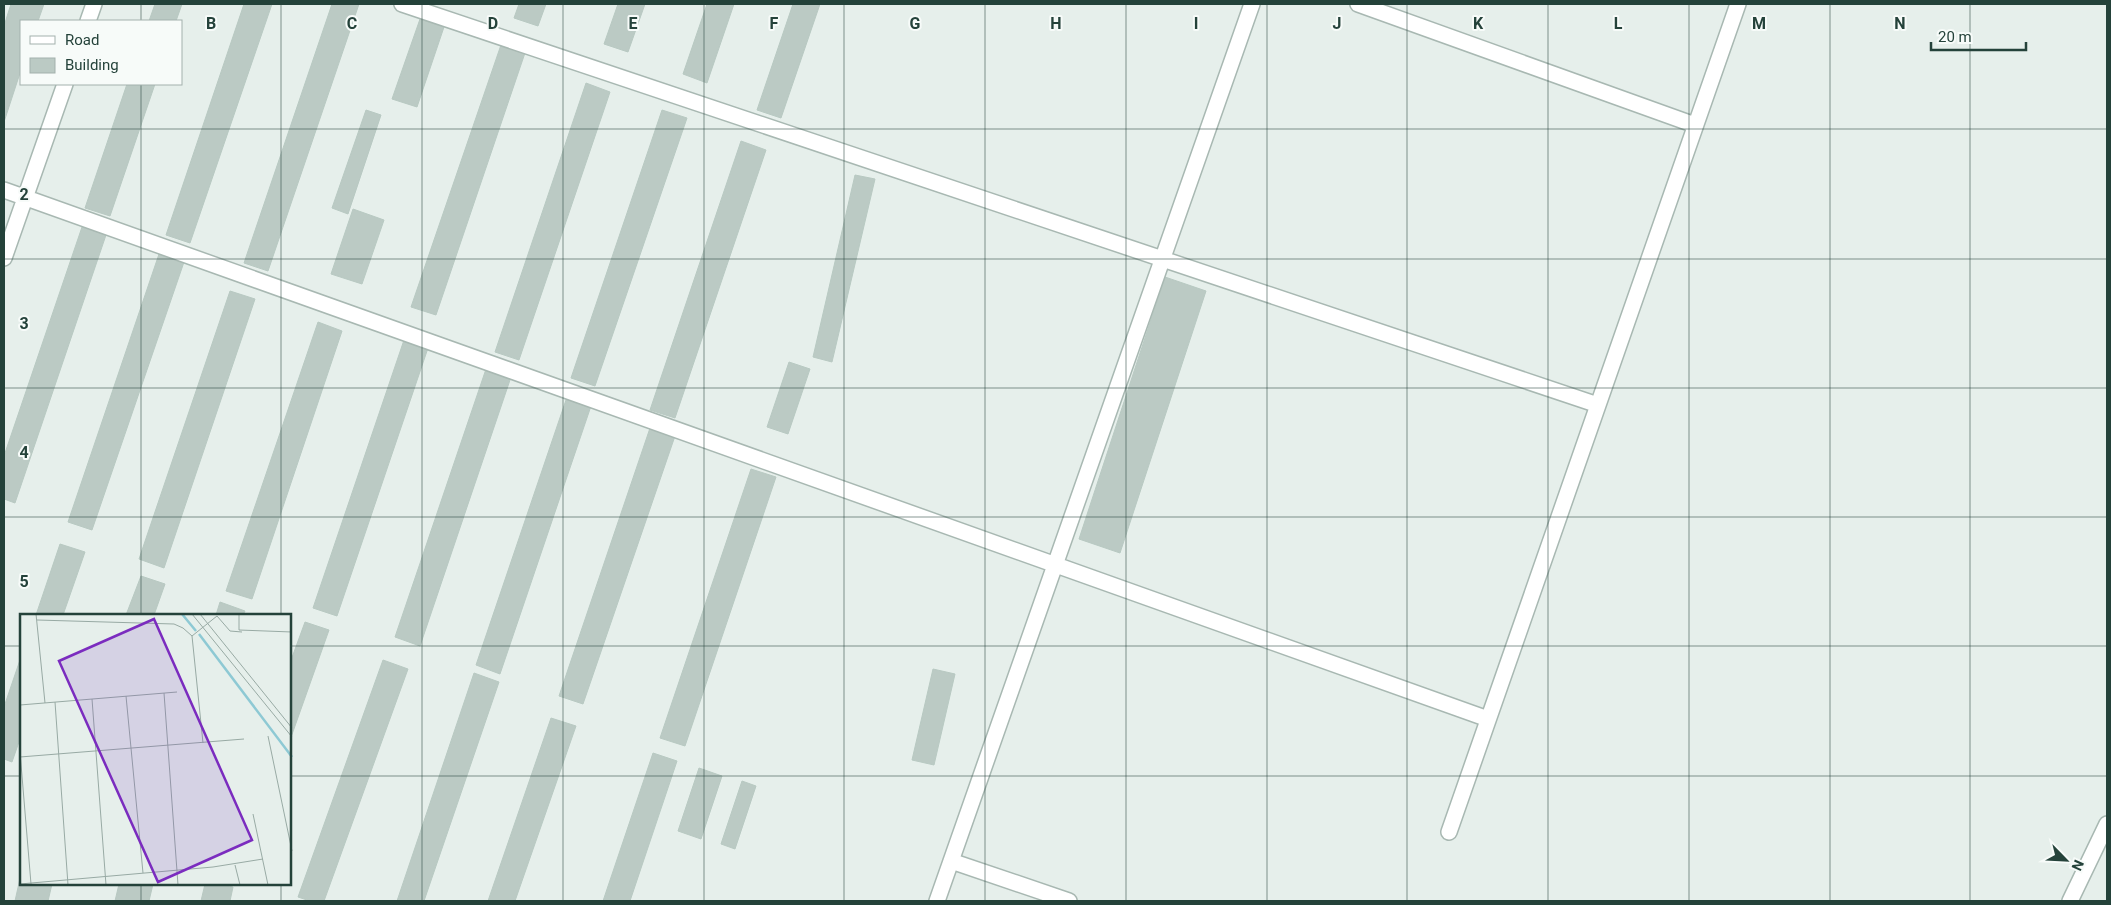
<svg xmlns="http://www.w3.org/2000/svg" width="2111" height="905" viewBox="0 0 2111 905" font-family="Roboto,sans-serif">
<rect width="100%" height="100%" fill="#e6efeb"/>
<path fill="#bbcac4" stroke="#b8c9c2" d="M11,4H44L38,21H21V70L4,122V26Z
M155,4H182L176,21H149Z
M244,4H272L190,243L166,235Z
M332,4H359L268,271L244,263Z
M519,4H546L538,26L514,18Z
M618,4H645L628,52L604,44Z
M707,4H734L707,83L683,74Z
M793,4H820L781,118L757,110Z
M420,19L444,27L417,107L392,99Z
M503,39L527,47L436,315L411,307Z
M586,83L610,92L519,360L495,352Z
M127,84H155L110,216L85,208Z
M366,110L381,115L348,214L332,208Z
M662,110L687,118L595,386L571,378Z
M741,141L766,150L675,418L650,410Z
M855,175L875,179L832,362L813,357Z
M353,209L384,220L362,284L331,274Z
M82,227L106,235L15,503L4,499V456Z
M159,254L184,262L92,530L68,522Z
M1165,277L1206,291L1120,553L1079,539Z
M230,291L255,299L164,568L139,559Z
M318,322L342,331L252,599L226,591Z
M404,340L428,348L337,616L313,608Z
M789,362L810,369L788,434L767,427Z
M486,369L511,377L420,646L395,637Z
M567,397L591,406L500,674L476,665Z
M650,428L675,436L583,704L559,696Z
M751,469L776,477L685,746L660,738Z
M60,544L85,552L63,615H36Z
M141,576L165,584L154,615H126Z
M220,602L245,611L243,615H216Z
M305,622L329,630L290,740V663Z
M21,657V736L12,762L4,759V707Z
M383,660L408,669L324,901H310L298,897Z
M933,669L955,674L934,765L912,760Z
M474,673L499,682L424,901H397Z
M551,718L576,726L515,901H488Z
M653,753L677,761L630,901H603Z
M699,768L722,776L701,839L678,831Z
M742,781L756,786L735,849L721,844Z
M21,874V884H52L48,901H15Z
M119,884H153L149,901H115Z
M205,884H220L233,887L230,901H201Z"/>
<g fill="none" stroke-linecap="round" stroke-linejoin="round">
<g stroke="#a8b8b2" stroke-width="18">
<path id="minor" d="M402,4L1598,405
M1358,4L1695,125
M88,21L94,4
M4,190L1488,719
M4,258L65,84
M1449,832L1738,4
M951,861L1069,901
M937,901L1252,4
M2070,901L2107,824"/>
</g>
<use href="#minor" stroke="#fff" stroke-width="15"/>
</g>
<path fill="none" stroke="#24423a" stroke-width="1" stroke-opacity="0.55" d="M141,4V21M281,4V615M422,4V901M563,4V901M704,4V901M844,4V901M985,4V901M1126,4V901M1267,4V901M1407,4V901M1548,4V901M1689,4V901M1830,4V901M1970,4V901M141,84V615M4,129H2107M4,259H2107M4,388H2107M4,517H2107M4,646H21M290,646H2107M4,776H21M290,776H2107M141,884V901M281,884V901"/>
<g transform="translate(20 614)">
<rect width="271" height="271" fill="#e6efeb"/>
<path fill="none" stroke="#8ec9d4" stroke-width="2.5" d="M162,0L176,17M179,20L272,143"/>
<path fill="none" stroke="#98aaa4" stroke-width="1" d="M16,0L25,89M172,0L272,123M180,0L272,114M219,0V16L272,18M17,6L154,10L163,14L172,22L183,129M172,22L197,2L210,17L222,18M144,79L158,271M106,82L123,259M72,85L86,271M35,88L48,271M0,91L157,78M248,122L272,237M0,138L11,270M0,143L224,125M233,200L248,271M215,251L220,271M0,270L193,253L243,245"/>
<path fill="#7b2cbf" fill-opacity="0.15" stroke="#7b2cbf" stroke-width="2.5" d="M134,5L232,226L138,268L39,47Z"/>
<rect width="271" height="271" fill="none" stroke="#24423a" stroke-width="2.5"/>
</g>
<g font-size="16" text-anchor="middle" font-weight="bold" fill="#24423a" stroke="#f7fbf9" stroke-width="4" stroke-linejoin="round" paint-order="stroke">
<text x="211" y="29">B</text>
<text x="352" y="29">C</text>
<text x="493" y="29">D</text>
<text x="633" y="29">E</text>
<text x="774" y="29">F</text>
<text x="915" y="29">G</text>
<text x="1056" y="29">H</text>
<text x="1196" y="29">I</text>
<text x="1337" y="29">J</text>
<text x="1478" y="29">K</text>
<text x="1618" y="29">L</text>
<text x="1759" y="29">M</text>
<text x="1900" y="29">N</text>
<text x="24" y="200">2</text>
<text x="24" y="329">3</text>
<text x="24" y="458">4</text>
<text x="24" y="587">5</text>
</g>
<rect width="2111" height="905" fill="none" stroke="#24423a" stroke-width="10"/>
<rect x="20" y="20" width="162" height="65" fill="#f7fbf9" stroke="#a3b1ad"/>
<rect x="30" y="36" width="25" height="8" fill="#ffffff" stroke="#a3b1ad"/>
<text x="65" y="45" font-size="15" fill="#24423a">Road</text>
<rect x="30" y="58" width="25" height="15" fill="#bbcac4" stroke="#a3b1ad"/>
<text x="65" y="70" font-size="15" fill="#24423a">Building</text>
<g transform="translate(2066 860) rotate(114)" stroke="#f7fbf9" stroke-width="4" paint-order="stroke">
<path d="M0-4L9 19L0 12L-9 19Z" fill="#24423a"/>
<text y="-8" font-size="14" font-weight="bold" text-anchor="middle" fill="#24423a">N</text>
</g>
<path d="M1931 42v8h95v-8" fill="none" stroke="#24423a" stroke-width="2.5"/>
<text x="1938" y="42" font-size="15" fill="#24423a" stroke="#f7fbf9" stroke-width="4" paint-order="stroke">20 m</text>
</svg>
